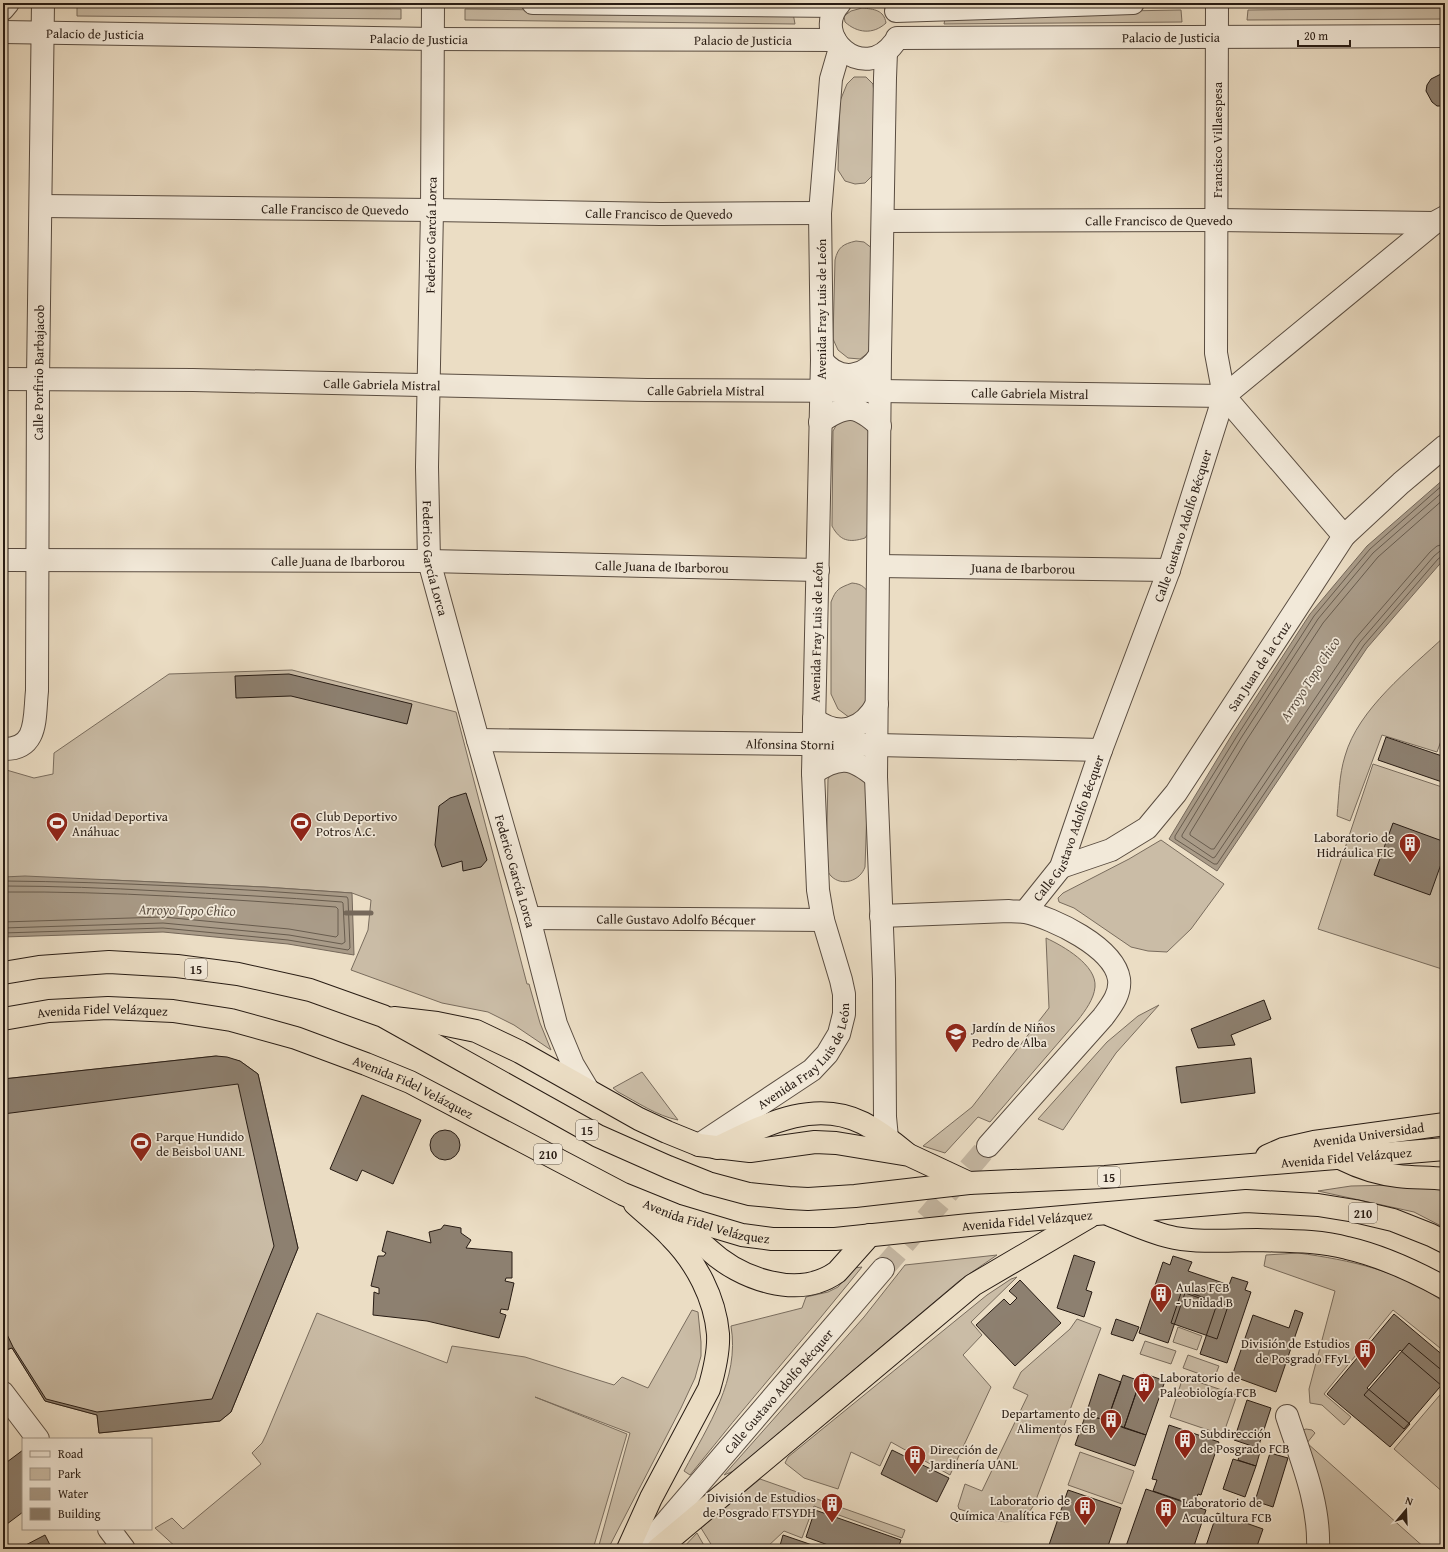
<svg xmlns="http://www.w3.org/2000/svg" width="1448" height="1552" viewBox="0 0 1448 1552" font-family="'Gentium Book Plus',serif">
<rect width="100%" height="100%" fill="#ebddc4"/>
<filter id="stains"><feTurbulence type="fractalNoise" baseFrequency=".005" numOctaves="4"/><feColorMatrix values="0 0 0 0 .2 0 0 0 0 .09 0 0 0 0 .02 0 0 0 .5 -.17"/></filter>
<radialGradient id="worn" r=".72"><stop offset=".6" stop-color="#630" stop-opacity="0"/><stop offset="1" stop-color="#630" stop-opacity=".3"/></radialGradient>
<path fill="#cabca6" stroke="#796c5d" d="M77,6L401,9V19L77,16Z
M862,8C874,9 884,10 886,23C873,35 857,33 845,22L844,16L851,11Z
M1445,8V19L1247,20L1248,10Z
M465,9L793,13L795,24L465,20Z
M1181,10L1182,22L944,24L946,14Z
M854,77H866L873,84L875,102L873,175L865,183L855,184L845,181L838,170L840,101L847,84Z
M856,241L864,242L873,249L874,340L868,353L860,359L848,358L838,350L833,339L835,260C838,247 843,244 856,241Z
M854,415L874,430L872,528L865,538C849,543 840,541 832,526L833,431L837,424Z
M852,583C863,584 866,588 871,598L869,706L850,718L838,709L831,694V602C836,589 839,588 852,583Z
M1445,636V730L1437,752L1382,735L1350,821L1337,816C1339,796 1339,775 1345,756C1358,709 1410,669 1445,636Z
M292,670L456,712L527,984H529L540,1023L551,1050L514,1025L488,1012L442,1003L351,970L368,930L371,900L352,893L264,887L111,880H3V769L34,778L53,774L54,753L169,674Z
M1373,764L1445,788V970L1318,929Z
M839,768L868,780L865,867C860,881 842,887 831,876C829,874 827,870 826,867L828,779L832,772Z
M1161,840L1224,884L1191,929L1167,952L1148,951L1131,947L1074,908L1059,902L1058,898L1063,893L1129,859Z
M1046,938C1063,946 1097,965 1095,987C1094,999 1085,1011 1078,1020L990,1122L978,1117L945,1153L923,1146L972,1107L1049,1008Z
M1159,1005L1116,1053L1063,1130L1038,1119L1107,1042L1138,1016Z
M216,1056L240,1061L258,1074L298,1248L231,1412L220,1421L99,1433L97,1415L45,1401L12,1348L3,1351V1079Z
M642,1072L678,1120C657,1116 637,1102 618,1092L613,1088Z
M1395,1185L1445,1188V1228L1414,1212L1318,1191L1351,1186Z
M1298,1253C1350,1260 1402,1271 1445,1303V1352L1393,1310L1324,1394L1351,1417L1344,1425L1322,1405L1310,1403L1309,1389L1335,1291L1264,1266L1266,1255Z
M997,1255L959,1281L734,1471L724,1475L864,1317L905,1265Z
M862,1267C806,1337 746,1404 690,1475L684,1471C708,1426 740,1379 731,1326L802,1308L806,1297L828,1292L838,1287L854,1268Z
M1017,1277L971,1322L982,1335L963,1355L991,1387L950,1475L891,1442L880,1466L851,1452L838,1489L804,1478L785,1463L788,1457L987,1295L1011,1279Z
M692,1310L698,1312L701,1342V1356L695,1378L681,1408L608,1549H598L630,1433L535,1397L627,1434L593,1549H178L155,1528L172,1518L183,1529L261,1464L252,1453L262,1443L266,1435L317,1313L447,1363L452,1346L525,1357L614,1385L622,1377L648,1388Z
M1077,1319L1101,1328L1034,1505C1016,1535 985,1517 959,1509L958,1506L965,1484L982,1491L1028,1395L1013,1388L1021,1372L1070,1329Z
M1178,1327L1202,1336L1197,1350L1173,1342Z
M1145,1341L1176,1351L1171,1364L1140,1354Z
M1188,1355L1219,1366L1214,1379L1183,1368Z
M1183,1377L1237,1395L1223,1435L1170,1417Z
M1445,1389V1494L1394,1449Z
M1306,1429L1312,1430L1315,1433L1307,1443L1426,1549H1328C1327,1528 1327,1507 1321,1487C1316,1467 1304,1451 1303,1430Z
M1080,1452L1134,1471L1122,1504L1068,1485Z
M760,1479L905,1530L902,1538L814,1506L802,1538L784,1531L765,1549H714L701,1528Z
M697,1533L706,1549H682Z"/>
<path fill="#a99b88" stroke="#75685a" d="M1445,478V558L1367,648L1217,871L1169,839L1233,733L1310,614L1367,546Z
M25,876L264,887L352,893L354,955L288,944L163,932L3,937V877Z"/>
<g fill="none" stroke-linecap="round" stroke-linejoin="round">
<path stroke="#685c4e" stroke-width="1" d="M1445,483L1370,549L1314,616L1237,736L1175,836V839L1214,864H1217L1364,645L1438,559L1442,556L1445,555
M1445,490L1373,553L1318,619L1241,738L1182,835V837L1213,858L1215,857L1360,642L1434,556L1440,551L1445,550
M1445,498L1378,557L1323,623L1246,741L1190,833V835L1211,849H1214L1355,639L1430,552L1437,546L1445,544
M3,881C118,882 232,888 347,897L348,899L350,948L348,950L288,940L163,928L3,933
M3,886C55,886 108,888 160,891C221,894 281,897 342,902L343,903L345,942L342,944L289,935L163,923L3,928
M3,892C113,891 226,899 336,907L338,909V935L336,937L289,929L163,917L3,922"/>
<path stroke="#75685a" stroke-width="5" d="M346,913H371"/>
</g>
<path fill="#8d8070" stroke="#281c14" d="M1443,69H1445V112H1444L1443,106H1437L1432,102L1426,91L1427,85L1431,79L1443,73Z
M289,674L412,704L407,724L291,696L236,698L235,676Z
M1386,737L1445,757V783L1378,760Z
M466,793L487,860L481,867L463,871L462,861L442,867L435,845L439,806L450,798Z
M1393,823L1445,842V853L1430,895L1374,875Z
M1264,1000L1271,1019L1231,1035L1235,1045L1198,1048L1191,1029Z
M216,1056L227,1057L240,1061L258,1074L298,1248L231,1412L220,1421L99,1433L97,1415L45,1401L12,1348L3,1351V1326L13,1347L46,1399L97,1412L212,1399L274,1246L238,1084L3,1114V1079Z
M1251,1058L1255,1093L1181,1103L1176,1067Z
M362,1095L421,1120L393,1184L362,1170L357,1181L330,1169Z
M430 1145a15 15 0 1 1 30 0a15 15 0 1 1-30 0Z
M444,1225L461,1228V1233L471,1240L466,1248L512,1252V1278H506L505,1281L514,1283L508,1310L501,1309L500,1313L506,1315L499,1338L427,1321L373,1315L374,1292L379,1294V1288L371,1286L378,1256H384L386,1253L382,1251L387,1231L431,1243L429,1232L441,1229Z
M1074,1255L1095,1262L1086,1290L1092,1292L1084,1317L1057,1308Z
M1173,1256L1192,1262L1188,1271L1229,1285L1232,1277L1248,1282L1245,1290L1251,1292L1227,1363L1200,1354L1217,1304L1185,1293L1168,1343L1139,1333L1163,1262L1170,1265Z
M1020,1280L1061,1323L1015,1366L976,1325L1004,1299L1010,1305L1017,1298L1009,1291Z
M1182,1290L1228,1306L1217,1339L1171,1323Z
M1295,1310L1303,1313L1276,1392L1232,1376L1253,1315L1289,1328Z
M1394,1314L1445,1357V1383L1442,1386L1400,1350L1367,1388L1410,1424L1390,1447L1327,1394Z
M1116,1319L1139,1327L1133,1341L1111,1334Z
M1409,1343L1445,1373V1381L1404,1429L1364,1395Z
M1143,1373L1165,1381L1146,1435L1124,1428Z
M1099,1374L1121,1382L1107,1421L1086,1414Z
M1123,1375L1140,1381L1124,1428L1107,1421Z
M1247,1400L1271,1408L1258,1448L1234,1440Z
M1086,1414L1146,1435L1135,1466L1075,1445Z
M1169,1425L1219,1442L1201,1495L1198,1494L1194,1505L1153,1491L1157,1480L1152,1479Z
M1242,1446L1260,1452L1256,1466L1238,1460Z
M23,1450V1512L3,1527V1465Z
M892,1450L949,1478L937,1502L881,1474Z
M1270,1453L1288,1458L1273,1507L1255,1501Z
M1233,1459L1256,1466L1245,1497L1223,1489Z
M1146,1489L1206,1510L1193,1549H1125Z
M1068,1490L1121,1508L1107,1549H1061L1049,1545Z
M815,1510L901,1540L898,1549H839L806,1537Z
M1217,1513L1263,1529L1256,1549H1205Z
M45,1535L52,1549H18Z
M783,1535L824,1549H779Z"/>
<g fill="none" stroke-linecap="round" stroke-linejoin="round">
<path stroke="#c4b6a1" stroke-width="22" stroke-dasharray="22 11" stroke-linecap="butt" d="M883,1269L988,1146"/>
<g stroke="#594c40" stroke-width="24">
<g id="minor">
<path id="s1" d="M433,3L432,210L427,467L429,561L478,740L529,918L556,1024L573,1065L588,1090"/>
<path d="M533,3L837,6"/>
<path d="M840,3C809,36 864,84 894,43"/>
<path d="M1217,3L1216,353L1224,396"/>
<path d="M3,9L8,3"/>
<path d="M896,11L1133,3"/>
<path id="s2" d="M3,32L433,39L835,40"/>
<path id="s3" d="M897,38L1445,36"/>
<path d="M886,52L885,78L880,355L876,777L884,979L885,1117L887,1138"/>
<path id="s4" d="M41,206L432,210L660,214L820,213"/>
<path id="s5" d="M883,221L1217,220L1434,223"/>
<path d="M822,360C839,383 866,378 880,355"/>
<path id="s6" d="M3,379L193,380L647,390L880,391L1224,396L1344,536"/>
<path d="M820,422C847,404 856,404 880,426"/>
<path id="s7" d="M3,560L429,561L818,570"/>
<path id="s8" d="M878,566L1169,570"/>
<path d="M814,719C839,738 863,730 877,704"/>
<path id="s9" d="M478,740L877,745L1101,750"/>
<path id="s10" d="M3,749C39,750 34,717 37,691L38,379L43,3"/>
<path d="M813,773C840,755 852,757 876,777"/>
<path id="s11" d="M1061,867L1111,850L1147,828L1176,793L1344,536L1401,483L1445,446"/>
<path id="s12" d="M1025,912L1061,867L1101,750L1169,570L1224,396L1434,223L1445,217"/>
<path d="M881,916L1009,911C1014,912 1020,911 1025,912C1053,918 1114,947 1119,979C1121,994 1111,1006 1103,1017L988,1146"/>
<path id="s13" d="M529,918L823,920"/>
<path id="s14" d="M699,1145L812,1070L827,1054L839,1034L844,1014V994L841,980L823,920L818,890L813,773L822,360L820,213L831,79L840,48"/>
<path d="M3,1393L38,1439"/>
<path d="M1287,1416C1301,1459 1320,1503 1318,1549"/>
<path d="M109,1529L124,1549"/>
<path id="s15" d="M643,1549L883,1269"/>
</g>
</g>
<g stroke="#281c14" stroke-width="24">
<g id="highway">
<path id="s16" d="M3,973L39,967L109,962L177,966L238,974L310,990L383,1016L598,1136L668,1167L708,1183L749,1194L789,1198L808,1199L855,1196L969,1183L1105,1177L1445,1149"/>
<path d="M394,1018L437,1023L476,1031L520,1052L639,1119L667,1132L699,1145L750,1151L815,1142L836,1143L909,1155L969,1183"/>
<path id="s17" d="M3,1019L49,1011L108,1008L173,1011L231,1020L296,1038L366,1064L410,1082L623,1194L675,1215L742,1235L772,1239H835L969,1225L1246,1201L1318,1205L1355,1211L1393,1220L1431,1235L1445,1242"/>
<path d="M717,1148C763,1126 813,1098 863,1123C879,1131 893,1142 906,1153"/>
<path id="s18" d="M1267,1156L1283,1149L1314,1142L1445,1124"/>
<path d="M1342,1159C1360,1168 1379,1174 1398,1176C1414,1178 1430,1177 1445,1179"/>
<path d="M1110,1215C1131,1223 1153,1234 1175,1238C1202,1243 1230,1240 1257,1240C1287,1241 1318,1240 1347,1248C1382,1256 1414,1271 1445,1288"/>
<path d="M675,1216C686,1227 696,1239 708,1249C740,1279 798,1300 837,1272L870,1235"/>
<path d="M628,1549L651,1498L709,1389C714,1372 719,1352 718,1334C715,1298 696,1262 671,1237C660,1225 647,1215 635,1204"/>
<path d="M658,1549L973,1285L1089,1217"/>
</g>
</g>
<use href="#minor" stroke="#f2e9d9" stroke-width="22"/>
<use href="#highway" stroke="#ebddc4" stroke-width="22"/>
</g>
<defs>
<g id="stadium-pin" transform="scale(1.15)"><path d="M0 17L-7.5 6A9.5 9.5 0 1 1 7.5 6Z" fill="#8f2418" stroke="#f2e9d9"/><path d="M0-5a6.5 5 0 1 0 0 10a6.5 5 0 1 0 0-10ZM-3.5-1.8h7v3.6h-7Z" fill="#fff"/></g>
<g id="building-pin" transform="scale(1.15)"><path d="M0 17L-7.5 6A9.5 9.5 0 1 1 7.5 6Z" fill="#8f2418" stroke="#f2e9d9"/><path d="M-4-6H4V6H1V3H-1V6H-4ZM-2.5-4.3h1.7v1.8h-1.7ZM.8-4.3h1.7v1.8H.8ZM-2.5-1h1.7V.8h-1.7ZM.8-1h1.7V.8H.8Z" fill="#fff"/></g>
<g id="school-pin" transform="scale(1.15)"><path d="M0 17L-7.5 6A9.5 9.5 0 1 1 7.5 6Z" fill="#8f2418" stroke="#f2e9d9"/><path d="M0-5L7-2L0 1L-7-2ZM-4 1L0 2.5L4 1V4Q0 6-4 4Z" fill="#fff"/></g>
</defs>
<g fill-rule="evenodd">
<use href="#stadium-pin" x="57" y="823"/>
<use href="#stadium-pin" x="301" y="823"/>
<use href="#building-pin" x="1410" y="844"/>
<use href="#school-pin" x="956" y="1034"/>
<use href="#stadium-pin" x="141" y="1143"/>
<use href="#building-pin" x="1161" y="1294"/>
<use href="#building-pin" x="1365" y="1350"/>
<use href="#building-pin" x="1144" y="1384"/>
<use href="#building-pin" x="1111" y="1420"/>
<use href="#building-pin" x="1185" y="1440"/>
<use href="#building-pin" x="915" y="1456"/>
<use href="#building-pin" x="832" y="1504"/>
<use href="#building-pin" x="1085" y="1507"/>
<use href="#building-pin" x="1166" y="1509"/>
</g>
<g text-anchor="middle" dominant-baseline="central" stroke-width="3.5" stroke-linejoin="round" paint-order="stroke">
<g fill="#f2e9d9" stroke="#655a4f" stroke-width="1">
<rect x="185" y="959" width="22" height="20" rx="3"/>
<rect x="576" y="1120" width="22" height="20" rx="3"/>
<rect x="534" y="1144" width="28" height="20" rx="3"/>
<rect x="1098" y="1167" width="22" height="20" rx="3"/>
<rect x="1349" y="1203" width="28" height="20" rx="3"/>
</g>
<g font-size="12" font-weight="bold" fill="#281c14">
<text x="196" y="969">15</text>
<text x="587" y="1130">15</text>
<text x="548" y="1154">210</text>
<text x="1109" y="1177">15</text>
<text x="1363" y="1213">210</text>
</g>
<g font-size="13" fill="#281c14" stroke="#f2e9d9">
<text stroke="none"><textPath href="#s2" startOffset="92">Palacio de Justicia</textPath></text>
<text stroke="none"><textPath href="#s3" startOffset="274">Palacio de Justicia</textPath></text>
<text stroke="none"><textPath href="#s2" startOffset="416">Palacio de Justicia</textPath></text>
<text stroke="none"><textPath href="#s2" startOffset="740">Palacio de Justicia</textPath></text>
<text transform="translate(1217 140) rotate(-90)">Francisco Villaespesa</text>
<text stroke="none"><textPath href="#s4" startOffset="294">Calle Francisco de Quevedo</textPath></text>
<text stroke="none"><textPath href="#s4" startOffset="618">Calle Francisco de Quevedo</textPath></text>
<text stroke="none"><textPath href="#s5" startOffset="276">Calle Francisco de Quevedo</textPath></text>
<text transform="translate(431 235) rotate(-89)">Federico García Lorca</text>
<text transform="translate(821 309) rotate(-90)">Avenida Fray Luis de León</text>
<text stroke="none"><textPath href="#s10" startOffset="396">Calle Porfirio Barbajacob</textPath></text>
<text stroke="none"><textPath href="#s6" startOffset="379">Calle Gabriela Mistral</textPath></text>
<text stroke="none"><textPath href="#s6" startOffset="703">Calle Gabriela Mistral</textPath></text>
<text stroke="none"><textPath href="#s6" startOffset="1027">Calle Gabriela Mistral</textPath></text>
<text stroke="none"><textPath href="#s12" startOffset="420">Calle Gustavo Adolfo Bécquer</textPath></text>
<text stroke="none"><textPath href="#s1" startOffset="556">Federico García Lorca</textPath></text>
<text stroke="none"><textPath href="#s7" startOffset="335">Calle Juana de Ibarborou</textPath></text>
<text stroke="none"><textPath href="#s7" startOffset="659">Calle Juana de Ibarborou</textPath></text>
<text stroke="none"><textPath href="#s8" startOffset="145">Juana de Ibarborou</textPath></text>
<text stroke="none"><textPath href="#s14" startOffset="587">Avenida Fray Luis de León</textPath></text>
<text stroke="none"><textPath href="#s11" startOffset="292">San Juan de la Cruz</textPath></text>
<text stroke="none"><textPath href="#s9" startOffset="312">Alfonsina Storni</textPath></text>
<text stroke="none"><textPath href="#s12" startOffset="96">Calle Gustavo Adolfo Bécquer</textPath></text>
<text stroke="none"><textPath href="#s1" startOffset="880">Federico García Lorca</textPath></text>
<text stroke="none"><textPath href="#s13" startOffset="147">Calle Gustavo Adolfo Bécquer</textPath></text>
<text stroke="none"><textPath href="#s17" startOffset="100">Avenida Fidel Velázquez</textPath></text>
<text stroke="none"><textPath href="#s14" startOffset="142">Avenida Fray Luis de León</textPath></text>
<text stroke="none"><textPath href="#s17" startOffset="424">Avenida Fidel Velázquez</textPath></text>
<text stroke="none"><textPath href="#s18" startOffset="104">Avenida Universidad</textPath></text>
<text stroke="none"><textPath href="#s16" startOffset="1395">Avenida Fidel Velázquez</textPath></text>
<text stroke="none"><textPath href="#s17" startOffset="748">Avenida Fidel Velázquez</textPath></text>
<text stroke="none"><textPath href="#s17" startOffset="1072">Avenida Fidel Velázquez</textPath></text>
<text stroke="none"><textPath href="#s15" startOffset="208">Calle Gustavo Adolfo Bécquer</textPath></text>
</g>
<g font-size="13" fill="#281c14" stroke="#f2e9d9" text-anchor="start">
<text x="72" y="816">Unidad Deportiva<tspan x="72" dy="15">Anáhuac</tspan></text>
<text x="316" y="816">Club Deportivo<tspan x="316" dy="15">Potros A.C.</tspan></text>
<text x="1394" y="837" text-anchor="end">Laboratorio de<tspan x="1394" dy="15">Hidráulica FIC</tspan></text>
<text x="972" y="1027">Jardín de Niños<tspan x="972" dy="15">Pedro de Alba</tspan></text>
<text x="156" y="1136">Parque Hundido<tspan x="156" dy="15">de Beisbol UANL</tspan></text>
<text x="1176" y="1287">Aulas FCB<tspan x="1176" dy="15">- Unidad B</tspan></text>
<text x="1350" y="1343" text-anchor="end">División de Estudios<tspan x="1350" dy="15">de Posgrado FFyL</tspan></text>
<text x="1160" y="1377">Laboratorio de<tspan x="1160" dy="15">Paleobiología FCB</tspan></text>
<text x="1096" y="1413" text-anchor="end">Departamento de<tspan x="1096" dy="15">Alimentos FCB</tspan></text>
<text x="1200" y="1433">Subdirección<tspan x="1200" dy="15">de Posgrado FCB</tspan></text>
<text x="930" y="1449">Dirección de<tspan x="930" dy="15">Jardinería UANL</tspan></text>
<text x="816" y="1497" text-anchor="end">División de Estudios<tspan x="816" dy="15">de Posgrado FTSYDH</tspan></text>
<text x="1070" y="1500" text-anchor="end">Laboratorio de<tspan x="1070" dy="15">Química Analítica FCB</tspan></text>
<text x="1182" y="1502">Laboratorio de<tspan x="1182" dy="15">Acuacultura FCB</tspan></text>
</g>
<g font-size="14" font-style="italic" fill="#5c4f42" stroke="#f2e9d9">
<text transform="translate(1310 679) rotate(-57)">Arroyo Topo Chico</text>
<text transform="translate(187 910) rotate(1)">Arroyo Topo Chico</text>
</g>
</g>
<rect width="1448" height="1552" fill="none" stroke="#ebddc4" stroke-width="16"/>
<rect x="4" y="4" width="1440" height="1544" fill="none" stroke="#281c14" stroke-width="2"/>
<rect x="8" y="8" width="1432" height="1536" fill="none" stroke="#281c14"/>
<rect x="22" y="1438" width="130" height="92" fill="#f2e9d9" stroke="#a1978a"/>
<rect x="30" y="1451" width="20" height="6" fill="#f2e9d9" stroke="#a1978a"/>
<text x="58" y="1458" font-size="12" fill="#281c14">Road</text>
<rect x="30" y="1468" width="20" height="12" fill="#cabca6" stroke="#a1978a"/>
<text x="58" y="1478" font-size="12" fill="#281c14">Park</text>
<rect x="30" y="1488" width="20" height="12" fill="#a99b88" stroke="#a1978a"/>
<text x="58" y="1498" font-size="12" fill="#281c14">Water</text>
<rect x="30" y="1508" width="20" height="12" fill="#8d8070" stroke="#a1978a"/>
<text x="58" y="1518" font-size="12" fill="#281c14">Building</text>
<g transform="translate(1406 1510) rotate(19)" stroke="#f2e9d9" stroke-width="3" paint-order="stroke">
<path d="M0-3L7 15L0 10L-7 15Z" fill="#281c14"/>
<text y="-6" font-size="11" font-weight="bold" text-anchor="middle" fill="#281c14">N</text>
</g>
<path d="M1298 40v6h52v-6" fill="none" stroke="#281c14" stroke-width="2"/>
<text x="1304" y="40" font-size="12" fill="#281c14" stroke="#f2e9d9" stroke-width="3" paint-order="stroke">20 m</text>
<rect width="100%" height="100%" filter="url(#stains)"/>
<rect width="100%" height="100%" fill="url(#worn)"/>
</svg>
